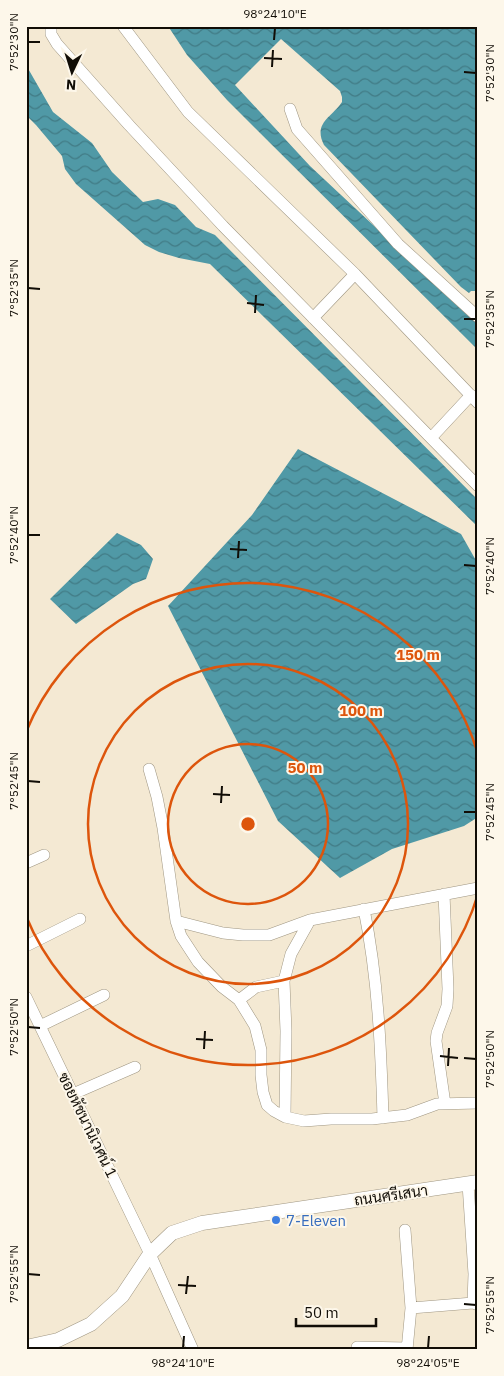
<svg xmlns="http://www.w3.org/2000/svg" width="504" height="1376" viewBox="0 0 504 1376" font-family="'IBM Plex Sans',Sarabun,sans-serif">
<defs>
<pattern id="water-waves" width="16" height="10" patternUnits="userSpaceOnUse" patternTransform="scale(1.25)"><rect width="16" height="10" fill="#5099a6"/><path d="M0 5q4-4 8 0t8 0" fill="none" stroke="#417b85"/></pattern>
</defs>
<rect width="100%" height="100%" fill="#f4e9d3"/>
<path fill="url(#water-waves)" d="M168,26H478V291H471L469,293L461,287L324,145C313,123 331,118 342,102V97L340,91L281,39L235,85L310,166L478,323V346L476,348L227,100L187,55Z
M26,65L53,112L92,143L112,172L143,202L158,199L175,205L196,227L215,235L478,500V527L210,264L179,258L159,252L145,245L76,184L65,169L62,156L36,125L26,115Z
M298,449L461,534L478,564V817L464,826L392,849L340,878L278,821L168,606L252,515Z
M117,533L141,545L153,559L146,579L133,584L76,624L50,599Z"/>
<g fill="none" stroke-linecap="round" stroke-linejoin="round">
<g stroke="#9f9682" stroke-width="12">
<path id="minor" d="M51,26V34L57,44L129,125L223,226L478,486
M123,26L188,112L355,274L478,403
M290,109L297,129L398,244L478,317
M313,318L355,274
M431,438L471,395
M149,769L157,797L163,828L176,921L181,936L198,962L222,987L239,1000L255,1026L261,1050V1075L263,1092L267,1105L274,1111L285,1117L304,1121L331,1119H372L407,1115L437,1104L478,1103
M26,863L44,855
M444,894L448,989L447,1006L437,1033L436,1041L445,1104
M364,909C378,978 381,1048 383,1118
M176,921L223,933L243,935H269L310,920L478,888
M26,946L80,919
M26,997L150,1254L193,1350
M239,1000L256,987L284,981
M40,1026L104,995
M73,1094L135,1067
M285,1117L286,1031L284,981L291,954L310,920
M468,1184L474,1274L473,1303
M405,1230L411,1308
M357,1347L407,1348
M407,1350L411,1308L473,1303L478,1305"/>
</g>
<g stroke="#9f9682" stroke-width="15">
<path id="tertiary" d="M26,1347L58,1340L91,1324L122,1296L150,1254L172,1233L202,1223L478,1182"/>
</g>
<use href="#minor" stroke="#fff" stroke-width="11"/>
<use href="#tertiary" stroke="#fff" stroke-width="14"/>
</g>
<path fill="none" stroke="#110d06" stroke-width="2" d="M274,40L275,28M28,42H40M264,58L282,59M272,67L273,50M464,72L476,73M28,288L40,289M247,303L264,305M255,313L256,295M464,319H476M28,535H40M230,549L247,550M238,558L239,541M464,565L476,566M28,781L40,782M213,794L230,795M221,803L222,786M464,812H476M28,1027L40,1028M196,1039L213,1040M204,1049L205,1031M440,1056L458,1058M464,1058L476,1059M448,1066L449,1048M28,1274L40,1275M178,1285L196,1286M186,1294L188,1276M464,1304L476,1305M183,1348L184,1336M428,1348L429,1336"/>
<g fill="none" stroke="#dd550c" stroke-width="2.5">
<circle cx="248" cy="824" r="80"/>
<circle cx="248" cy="824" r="160"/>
<path d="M478 894A240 240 0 0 1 26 916M26 732A240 240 0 0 1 478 754"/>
</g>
<circle fill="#3f7fe0" stroke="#fdf7ea" stroke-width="2" cx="276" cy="1220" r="5"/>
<g text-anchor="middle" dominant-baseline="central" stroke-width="4" stroke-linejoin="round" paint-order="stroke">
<g font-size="15" fill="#110d06" stroke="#fdf7ea">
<text transform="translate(88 1125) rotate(64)">ซอยหัชนานิเวศน์ 1</text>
<text transform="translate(391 1195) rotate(-8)">ถนนศรีเสนา</text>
</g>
<g font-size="15" fill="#366cbe" stroke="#fdf7ea" text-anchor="start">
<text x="286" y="1220">7-Eleven</text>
</g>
</g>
<circle cx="248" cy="824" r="8" fill="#dd550c" stroke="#fdf7ea" stroke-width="2.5"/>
<g font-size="15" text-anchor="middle" font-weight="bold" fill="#dd550c" stroke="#fdf7ea" stroke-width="4" stroke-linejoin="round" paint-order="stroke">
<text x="418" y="660">150 m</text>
<text x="361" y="716">100 m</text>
<text x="305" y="773">50 m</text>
</g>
<rect width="504" height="1376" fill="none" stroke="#fdf7ea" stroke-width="55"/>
<g transform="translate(72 72) rotate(184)" stroke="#fdf7ea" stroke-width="4" paint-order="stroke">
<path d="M0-4L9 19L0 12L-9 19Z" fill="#110d06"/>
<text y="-8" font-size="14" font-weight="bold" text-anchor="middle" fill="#110d06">N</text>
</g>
<path d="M296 1318v8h80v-8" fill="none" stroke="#110d06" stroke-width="2.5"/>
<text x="304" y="1318" font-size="15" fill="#110d06" stroke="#fdf7ea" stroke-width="4" paint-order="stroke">50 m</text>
<rect x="28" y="28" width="448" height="1320" fill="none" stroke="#110d06" stroke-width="2"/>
<g font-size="12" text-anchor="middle" fill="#110d06">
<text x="275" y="18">98°24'10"E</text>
<text transform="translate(14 42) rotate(-90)" y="4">7°52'30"N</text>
<text transform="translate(490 73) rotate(-90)" y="4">7°52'30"N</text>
<text transform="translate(14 288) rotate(-90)" y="4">7°52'35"N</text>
<text transform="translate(490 319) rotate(-90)" y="4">7°52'35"N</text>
<text transform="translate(14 535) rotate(-90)" y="4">7°52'40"N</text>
<text transform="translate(490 566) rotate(-90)" y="4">7°52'40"N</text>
<text transform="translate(14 781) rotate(-90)" y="4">7°52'45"N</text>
<text transform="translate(490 812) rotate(-90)" y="4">7°52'45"N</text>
<text transform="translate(14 1027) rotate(-90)" y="4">7°52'50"N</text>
<text transform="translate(490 1059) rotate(-90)" y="4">7°52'50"N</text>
<text transform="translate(14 1274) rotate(-90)" y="4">7°52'55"N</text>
<text transform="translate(490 1305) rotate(-90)" y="4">7°52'55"N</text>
<text x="183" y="1367">98°24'10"E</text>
<text x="428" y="1367">98°24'05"E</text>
</g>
</svg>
